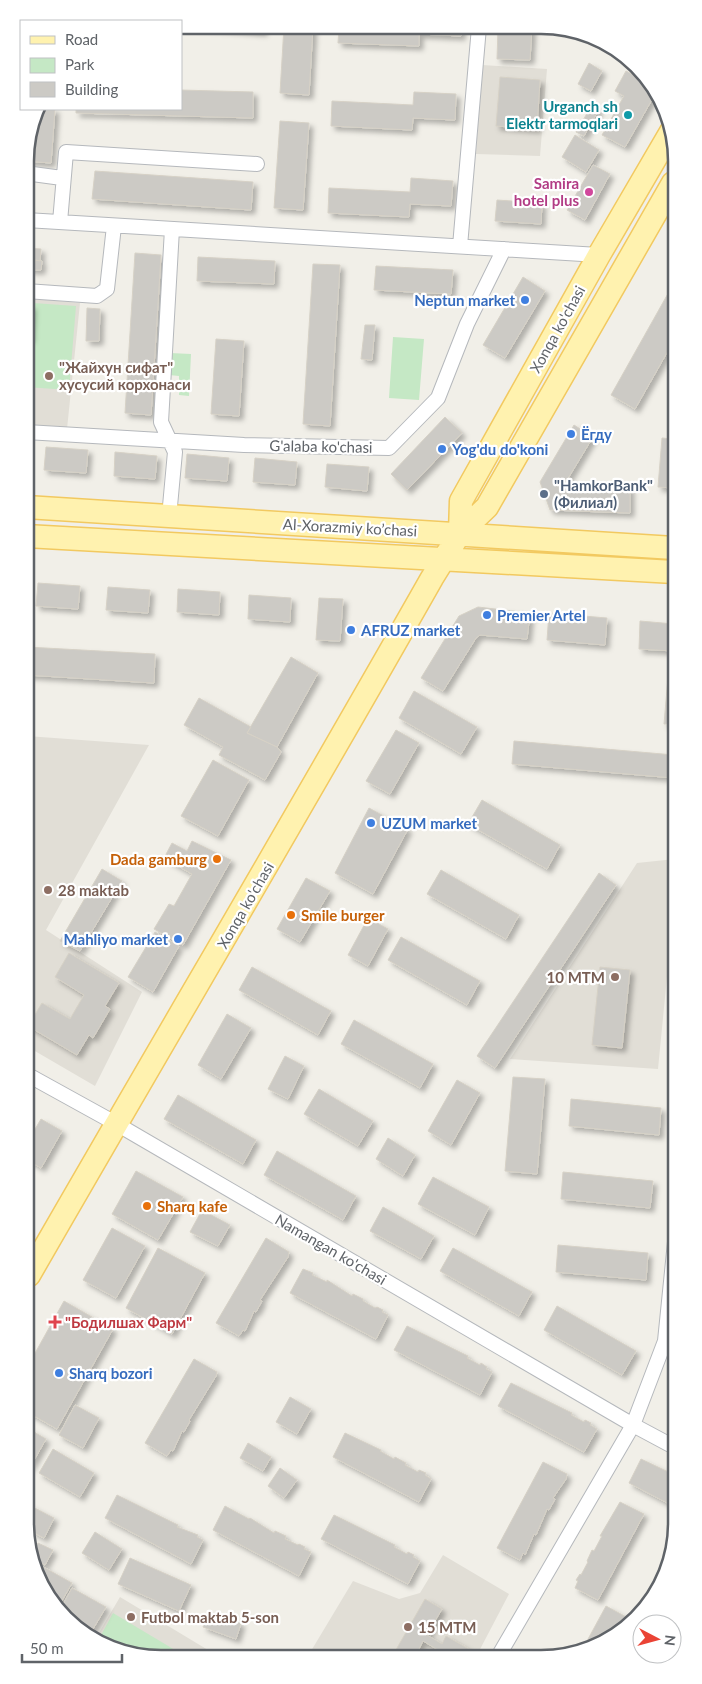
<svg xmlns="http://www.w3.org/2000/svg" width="702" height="1684" viewBox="0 0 702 1684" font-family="Lato,sans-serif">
<defs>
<filter id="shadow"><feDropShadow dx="4" dy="4" stdDeviation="2.5" flood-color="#0004"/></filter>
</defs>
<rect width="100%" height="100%" fill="#f1efe8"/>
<path fill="#e1ded6" d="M482,65L547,69L540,156L476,154Z
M26,298L80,303L67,429L26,425Z
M27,736L149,745L46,930L142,992L95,1086L28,1047Z
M675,859V895L658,1069L510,1059L637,863Z
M443,1555L509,1594L477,1655L308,1656L353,1581L399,1599L420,1593Z
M120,1597L218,1656H134L96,1638Z"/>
<path fill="#c5e8c5" d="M33,303L76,306L69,390L26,387Z
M393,337L424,339L419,400L389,398Z
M170,353L191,354L189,396L179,395V376L169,375Z
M113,1613L185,1656H134L99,1639Z"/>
<path fill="#cccac5" stroke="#d6d1c6" filter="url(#shadow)" d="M181,25L263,26V32Z
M284,26H313L309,95L280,93Z
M339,26L462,27L461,36L419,34V46L338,43Z
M498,27H532L530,60L497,59Z
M559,28H568L572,30H559Z
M589,63L602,71L591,91L578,84Z
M637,69L654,96L625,147L602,135L624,96L615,91L626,71L634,75Z
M500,77L540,80L537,129L496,126Z
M181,90L253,92V118L76,113V109H181Z
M414,92L456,94L455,120L413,118L412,130L331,126L332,101L413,105Z
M592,105L599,109L584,136L576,132Z
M37,109H55L51,163L26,161L27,146Z
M280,121L309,123L303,210L274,208Z
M575,135L599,150L586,172L562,157Z
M593,165L610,174L585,220L567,210Z
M95,171L253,182L251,210L92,199Z
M411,178L453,181L451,206L410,204L409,217L328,213L329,188L410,192Z
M497,200L542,203L541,224L495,221Z
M26,248L41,249L40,261L35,260L34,270L26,269Z
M135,253L161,255L151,415L125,413Z
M198,257L275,261L274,284L197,281Z
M35,260L42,261L41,270H34Z
M313,264L340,265L330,426L303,424Z
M376,266L453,270L451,294L374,290Z
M523,277L545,291L505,358L483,345Z
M670,290L673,292V342L635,409L611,395Z
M26,305L32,306L30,339L26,338Z
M87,308L100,309L99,341H86Z
M365,325H375L372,360L361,359Z
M216,339L244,341L239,416L211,414Z
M445,417L462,433L407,490L391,474Z
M574,425L593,437L567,480L568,485L630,487V513L550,510L540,482Z
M662,438L673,439L674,488L658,487Z
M46,447L88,450L86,473L44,470Z
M115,452L157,456L155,479L114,476Z
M187,454L229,458L227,481L185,478Z
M255,458L297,462L295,485L253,482Z
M327,464L369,467L367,491L325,487Z
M38,583L80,586L78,609L36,606Z
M108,587L150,590L148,613L106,610Z
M178,589L220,592L219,615L177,612Z
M249,595L291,598L290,622L248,619Z
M319,598L343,599L340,641L316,640Z
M478,607L530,613L527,639L480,635L476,638L443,691L421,678L459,616Z
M549,613L607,618L605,645L547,640Z
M640,621L674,624V651L639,649Z
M27,647L155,654L154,683L27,675Z
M291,657L318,673L277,747L247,733Z
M669,665H674V724H664Z
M414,691L477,727L461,754L399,718Z
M199,698L251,727L247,733L277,747L281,752L265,780L219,755L223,747L184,725Z
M396,730L419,743L390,794L366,781Z
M514,741L674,755V778L512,764Z
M213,760L249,780L218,836L181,816Z
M482,800L560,845L547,869L468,824Z
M369,808L408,829L373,894L335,873Z
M192,841L231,860L183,945L154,929L169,904L174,906L192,874L164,858L172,843L187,851Z
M102,869L122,881L80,951L60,941Z
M441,870L519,915L506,939L427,894Z
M599,873L616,885L495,1068L477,1056Z
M306,878L330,891L300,942L277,929Z
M368,918L388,929L368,966L348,955Z
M155,932L179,946L153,992L128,977Z
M401,937L480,981L467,1005L388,960Z
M69,953L119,983L105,1006L110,1009L93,1038L89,1035L77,1055L28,1026L42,1003L70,1019L84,995L55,977Z
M252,967L331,1011L318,1035L239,990Z
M600,967L630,970L622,1048L592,1045Z
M227,1014L251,1028L221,1079L198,1065Z
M354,1020L433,1064L420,1088L341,1044Z
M285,1056L304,1066L288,1099L268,1089Z
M513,1077L545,1079L537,1174L505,1171Z
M457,1080L480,1093L451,1145L428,1131Z
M319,1089L373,1121L358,1146L304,1114Z
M178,1095L256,1140L243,1164L164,1119Z
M571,1099L661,1108L659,1135L569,1126Z
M41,1119L62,1131L41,1168L28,1160V1141Z
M388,1138L415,1155L403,1176L376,1159Z
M277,1151L356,1196L343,1220L264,1175Z
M136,1171L183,1197L158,1240L112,1214Z
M563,1172L653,1181L650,1208L561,1199Z
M433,1177L489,1207L475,1235L418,1204Z
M383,1207L434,1236L421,1259L370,1231Z
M202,1210L230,1225L218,1246L190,1232Z
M112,1228L145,1246L116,1298L83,1280Z
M266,1238L289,1252L288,1257L260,1300L262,1301L256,1312L254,1311L245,1331L243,1330L239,1336L216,1323Z
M558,1245L648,1253L646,1280L556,1272Z
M158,1248L205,1273L172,1334L126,1308Z
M453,1248L532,1292L519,1316L440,1271Z
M303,1269L313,1273L312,1275L327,1282V1280L352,1296L353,1294L363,1299V1301L375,1308L377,1307L383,1310L382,1312L388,1315L376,1339L290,1293Z
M64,1301L113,1329L57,1429L29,1413V1364Z
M557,1306L636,1351L622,1375L544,1330Z
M407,1326L468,1356L467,1358L480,1365L481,1363L487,1367L486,1369L492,1372L480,1395L394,1350Z
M194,1359L217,1372L216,1376L189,1420L190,1421L184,1432L182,1431L173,1451L171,1450L167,1456L145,1443Z
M511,1383L572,1413L571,1415L584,1422L585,1420L591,1423L590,1425L597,1429L584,1452L498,1406Z
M290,1397L311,1409L297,1434L276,1422Z
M75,1405L99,1418L83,1448L59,1435Z
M29,1429L46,1439L29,1469Z
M345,1433L381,1450L380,1451L394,1459L395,1457L406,1463L405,1465L418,1472L419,1470L426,1473L425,1475L431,1479L419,1502L333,1457Z
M248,1443L271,1457L263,1471L240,1458Z
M53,1449L94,1473L80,1497L39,1473Z
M641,1459L677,1476V1508L629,1483Z
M543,1462L567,1474L566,1479L553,1498L555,1499L549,1510L547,1509L536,1535L534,1534L525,1555L523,1553L520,1560L497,1548Z
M280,1468L297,1480L284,1498L268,1486Z
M117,1495L178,1525L177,1527L198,1535L197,1537L203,1540L191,1564L105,1518Z
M620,1502L644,1514L598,1600L575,1588L578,1581L576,1580L580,1574L581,1575L588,1562L587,1561L592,1550L594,1551L602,1536H600Z
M29,1505L54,1518L44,1538L29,1530Z
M225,1506L249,1519L250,1518L274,1533L275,1531L286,1536L285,1539L298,1545L299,1544L305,1547L304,1549L311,1552L299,1576L213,1530Z
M334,1515L395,1545L394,1547L407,1554L408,1552L414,1555L413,1557L420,1561L408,1584L321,1539Z
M95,1532L122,1549L109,1570L82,1553Z
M38,1543L53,1550L45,1565L31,1558Z
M130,1558L191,1585L179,1611L118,1584Z
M31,1560L72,1583L60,1604L57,1603Z
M72,1588L106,1607L90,1634L71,1625L61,1608Z
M425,1599L442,1609L427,1635L442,1644L446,1636L469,1649L465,1655H435L438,1650L423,1641L416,1655H393Z
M606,1606L630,1619L628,1625L616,1636L581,1652Z
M208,1612L241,1623L236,1639L203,1627Z"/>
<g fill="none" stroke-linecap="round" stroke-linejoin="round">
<g stroke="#b5b8bc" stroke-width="16">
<path id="minor" d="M25,173L62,178
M26,220L599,255
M60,222L66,152L257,164
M460,246L479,27
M26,291L97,296L107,289L114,226
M26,432L244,445L389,448L438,398L467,324L504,249
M169,517L175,452L161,422L172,229
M28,1075L115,1123L633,1425L676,1448
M499,1655L633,1425L665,1341L676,1232"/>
</g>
<g stroke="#f2c960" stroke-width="25">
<path id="primary" d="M26,507L674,548
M460,533L461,501L599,255L672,130
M26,536L674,572
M29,1275C163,1042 300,811 432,578L460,533L487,507L673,183"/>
</g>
<use href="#minor" stroke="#fff" stroke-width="14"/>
<use href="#primary" stroke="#fff2af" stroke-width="22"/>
</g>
<circle fill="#0f9aa8" stroke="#fff" stroke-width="2" cx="628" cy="115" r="5"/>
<circle fill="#d1479c" stroke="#fff" stroke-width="2" cx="589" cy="192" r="5"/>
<g fill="#3f7fe0" stroke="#fff" stroke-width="2">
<circle cx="525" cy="300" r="5"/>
<circle cx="571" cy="434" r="5"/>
<circle cx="442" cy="449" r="5"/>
<circle cx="487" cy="615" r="5"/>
<circle cx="351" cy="630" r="5"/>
<circle cx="371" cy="823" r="5"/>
<circle cx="178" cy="939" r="5"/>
<circle cx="59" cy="1373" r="5"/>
</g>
<g fill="#8d6e63" stroke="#fff" stroke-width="2">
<circle cx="49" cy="376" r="5"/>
<circle cx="48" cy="890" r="5"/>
<circle cx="615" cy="977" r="5"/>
<circle cx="131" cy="1617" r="5"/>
<circle cx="408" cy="1627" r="5"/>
</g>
<circle fill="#5c6f8a" stroke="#fff" stroke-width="2" cx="544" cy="494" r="5"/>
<g fill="#e8710a" stroke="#fff" stroke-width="2">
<circle cx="217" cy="859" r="5"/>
<circle cx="291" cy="915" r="5"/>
<circle cx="147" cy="1206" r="5"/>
</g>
<path fill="#e0444e" stroke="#fff" stroke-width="2" d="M52.5 1314.5h5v5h5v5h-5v5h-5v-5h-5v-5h5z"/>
<g text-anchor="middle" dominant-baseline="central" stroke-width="4.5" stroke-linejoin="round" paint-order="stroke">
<g font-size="15" font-weight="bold" fill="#0d838f" stroke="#fff" text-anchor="end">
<text x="618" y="106">Urganch sh<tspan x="618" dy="17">Elektr tarmoqlari</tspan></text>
</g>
<g font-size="15" font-weight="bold" fill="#b23c85" stroke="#fff" text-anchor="end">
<text x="579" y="183">Samira<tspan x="579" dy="17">hotel plus</tspan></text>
</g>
<g font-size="15" font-weight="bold" fill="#366cbe" stroke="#fff" text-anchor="start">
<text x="515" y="300" text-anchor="end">Neptun market</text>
<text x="581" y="434">Ёгду</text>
<text x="452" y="449">Yog'du do'koni</text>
<text x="497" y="615">Premier Artel</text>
<text x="361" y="630">AFRUZ market</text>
<text x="381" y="823">UZUM market</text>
<text x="168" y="939" text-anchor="end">Mahliyo market</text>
<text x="69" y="1373">Sharq bozori</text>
</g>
<g font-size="15" fill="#5f6368" stroke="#fff">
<text transform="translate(557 329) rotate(-61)">Xonqa ko'chasi</text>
<text transform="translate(321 446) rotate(1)">G'alaba ko'chasi</text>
<text transform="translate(350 527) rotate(3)">Al-Xorazmiy ko’chasi</text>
<text transform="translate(245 905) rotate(-60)">Xonqa ko'chasi</text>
<text transform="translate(331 1249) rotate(30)">Namangan ko'chasi</text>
</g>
<g font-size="15" font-weight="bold" fill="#785e54" stroke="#fff" text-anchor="start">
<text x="59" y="367">"Жайхун сифат"<tspan x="59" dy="17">хусусий корхонаси</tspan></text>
<text x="58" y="890">28 maktab</text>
<text x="605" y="977" text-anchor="end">10 MTM</text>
<text x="141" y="1617">Futbol maktab 5-son</text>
<text x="418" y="1627">15 MTM</text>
</g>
<g font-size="15" font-weight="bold" fill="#4e5e75" stroke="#fff" text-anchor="start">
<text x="554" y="485">"HamkorBank"<tspan x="554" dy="17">(Филиал)</tspan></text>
</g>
<g font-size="15" font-weight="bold" fill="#c56008" stroke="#fff" text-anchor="start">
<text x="207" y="859" text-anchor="end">Dada gamburg</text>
<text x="301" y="915">Smile burger</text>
<text x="157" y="1206">Sharq kafe</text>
</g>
<g font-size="15" font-weight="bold" fill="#be3a42" stroke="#fff" text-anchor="start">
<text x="65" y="1322">"Бодилшах Фарм"</text>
</g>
</g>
<path d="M0 0H702V1684H0ZM161 34H541A127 127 0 0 1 668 161V1523A127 127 0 0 1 541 1650H161A127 127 0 0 1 34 1523V161A127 127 0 0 1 161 34Z" fill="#fff" fill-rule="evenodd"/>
<path fill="none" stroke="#5f6368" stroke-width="2.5" d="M161 34H541A127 127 0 0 1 668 161V1523A127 127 0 0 1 541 1650H161A127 127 0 0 1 34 1523V161A127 127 0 0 1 161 34Z"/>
<rect x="20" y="20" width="162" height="90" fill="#ffffff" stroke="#bfc1c3"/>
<rect x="30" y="36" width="25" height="8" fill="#fff2af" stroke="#bfc1c3"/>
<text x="65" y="45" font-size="15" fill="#5f6368">Road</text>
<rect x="30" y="58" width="25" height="15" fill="#c5e8c5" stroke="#bfc1c3"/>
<text x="65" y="70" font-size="15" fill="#5f6368">Park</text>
<rect x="30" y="82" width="25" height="15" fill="#cccac5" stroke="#bfc1c3"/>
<text x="65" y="95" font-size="15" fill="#5f6368">Building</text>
<g transform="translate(657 1639) rotate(96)"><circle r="24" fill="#ffffff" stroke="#bfc1c3"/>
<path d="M0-4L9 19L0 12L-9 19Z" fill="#ea4335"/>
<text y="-8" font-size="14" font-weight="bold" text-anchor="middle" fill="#5f6368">N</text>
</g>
<path d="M22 1654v8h100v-8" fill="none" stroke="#5f6368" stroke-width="2.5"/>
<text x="30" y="1654" font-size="15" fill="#5f6368" stroke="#ffffff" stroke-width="4" paint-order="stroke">50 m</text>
</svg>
